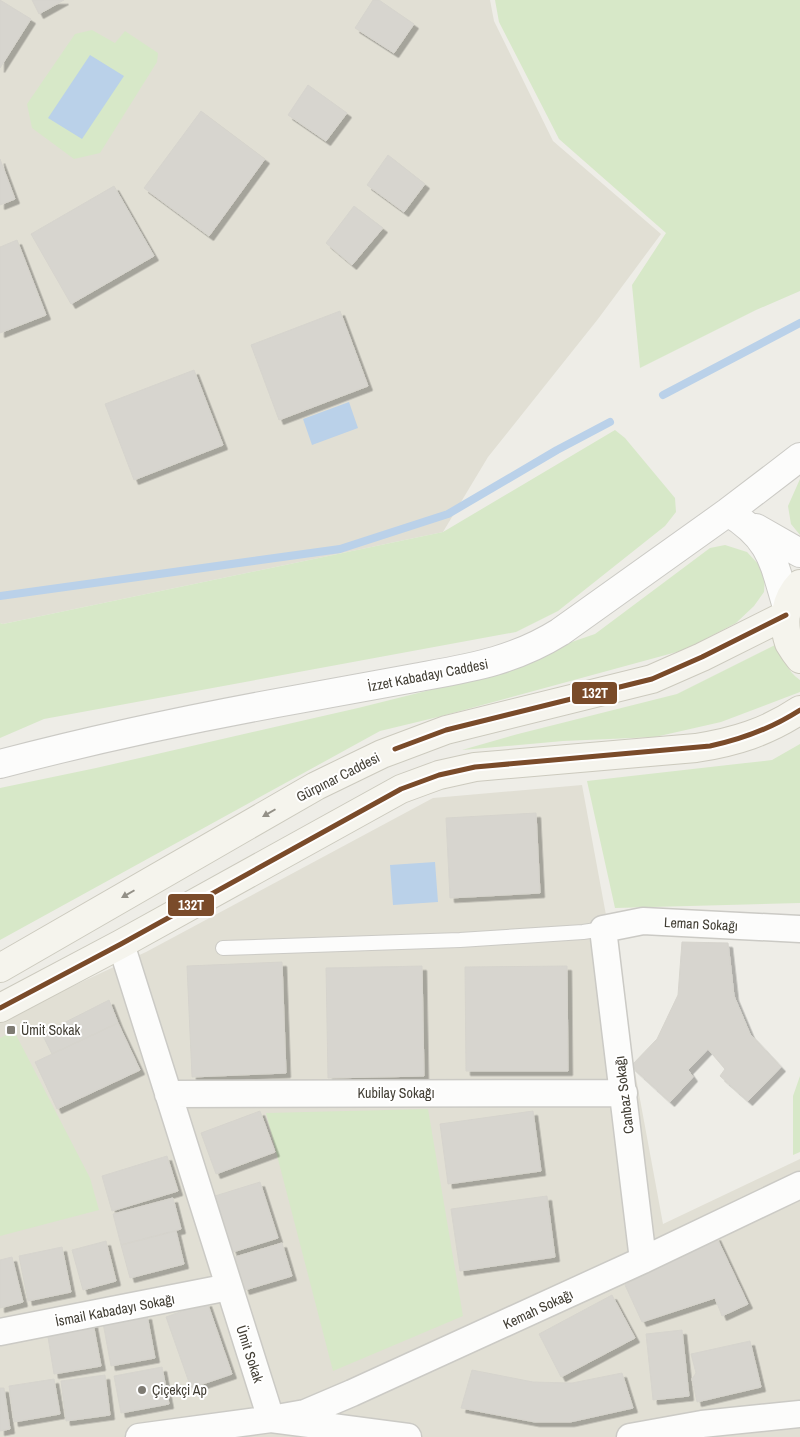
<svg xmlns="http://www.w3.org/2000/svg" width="800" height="1437" viewBox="0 0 800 1437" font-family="'Archivo Narrow',sans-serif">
<defs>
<filter id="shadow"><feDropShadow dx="4.5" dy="4.5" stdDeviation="0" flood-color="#0004"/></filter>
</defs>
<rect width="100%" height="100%" fill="#eeede7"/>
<path fill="#e1dfd4" d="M0,0H490L494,21L553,141L661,234L598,319L488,457L443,532L3,624L0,623Z
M582,785L663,1224L800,1159V1437H0V1020L146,952L433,798Z"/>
<path fill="#d7e8c8" d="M495,0H800V291L756,310L640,368L632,285L666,233L559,139L499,22Z
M92,30L115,43L125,31L158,53L157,62L100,153L74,159L32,128L27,104L75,34Z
M615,430L625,438L675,498L676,512L665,526L558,611L516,632L44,719L0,738V623L3,624L443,532Z
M800,479V535L791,524L788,506Z
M725,545L747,552L761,567L765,576L764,592L754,606L736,623L684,650L438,717L380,731L0,940V788L96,768L358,708L434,689L595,634L710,548Z
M779,643C782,658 787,671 800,680V692L721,722L655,737L563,741L462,750L518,734L677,694Z
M800,744V903L615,908L587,781L772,760Z
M14,1031L90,1178L99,1210L0,1236V1038Z
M800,1076V1152L793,1155V1096Z
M428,1109L463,1316L333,1371L266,1113Z"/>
<path fill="#bad1e9" d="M90,55L124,76L82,139L48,118Z
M349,402L358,428L312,445L303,419Z
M435,862L438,902L393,905L390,865Z"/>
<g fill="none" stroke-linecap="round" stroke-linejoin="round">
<path stroke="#bad1e9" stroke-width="8" d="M663,395L800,323
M0,596L340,549L448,514L557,450L610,422"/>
</g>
<path fill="#d7d5cf" stroke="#d6d4cd" filter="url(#shadow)" d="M0,0L31,19L0,68Z
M32,0H64L39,14Z
M373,0H379L414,24L394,53L355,28Z
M308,85L347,113L326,141L288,115Z
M201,111L265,159L209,236L144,188Z
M388,155L425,184L404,212L367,185Z
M0,159L15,199L0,205Z
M114,186L154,256L71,304L31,234Z
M354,206L383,228L352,265L326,243Z
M17,240L46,315L0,333V247Z
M340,311L368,386L279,420L251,345Z
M194,370L223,445L134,480L105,404Z
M536,813L540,893L450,898L446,818Z
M682,942L728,943L734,996L750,1034L781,1067L748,1101L720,1076L725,1069L708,1049L688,1070L693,1077L670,1102L631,1066L657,1039L678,995Z
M282,962L286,1073L192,1077L187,966Z
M422,966L424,1076L328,1078L326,968Z
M567,966L568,1071H466L465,967Z
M109,1000L118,1023L52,1054L42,1034Z
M118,1023L140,1070L57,1109L35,1062Z
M260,1111L275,1152L216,1174L201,1133Z
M533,1111L541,1171L448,1184L440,1124Z
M167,1156L178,1191L112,1211L102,1176Z
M260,1182L278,1238L233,1252L215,1196Z
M547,1196L555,1257L460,1271L451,1209Z
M173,1198L181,1229L121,1245L113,1214Z
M176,1231L184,1264L130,1278L121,1245Z
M716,1236L748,1304L722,1316L715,1298L642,1322L625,1285Z
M106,1241L116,1281L83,1290L72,1250Z
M282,1243L292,1276L245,1290L235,1257Z
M62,1247L71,1292L28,1301L19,1256Z
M12,1257L23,1302L0,1308V1260Z
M612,1295L635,1338L561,1377L539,1334Z
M207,1302L232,1374L191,1388L166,1317Z
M147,1315L155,1358L111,1366L103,1323Z
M93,1323L101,1366L54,1374L47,1331Z
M682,1330L689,1396L653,1400L646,1334Z
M750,1341L761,1387L697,1402L692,1379L696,1373L691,1354Z
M162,1367L169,1404L121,1413L114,1376Z
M472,1370L533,1382L572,1383L622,1373L633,1408L570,1422H535L461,1408Z
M105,1375L110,1415L66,1421L61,1381Z
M54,1379L60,1414L14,1422L9,1386Z
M0,1388H4L10,1429L0,1431Z"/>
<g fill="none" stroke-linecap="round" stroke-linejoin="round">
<g stroke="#cbcac5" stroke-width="16">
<path id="service" d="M223,948L460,940L583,932L603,929"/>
</g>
<g stroke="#cbcac5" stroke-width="29">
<path id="minor" d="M121,944L271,1419L305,1413L352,1393L643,1260L800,1185
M168,1094L624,1093
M643,1260L603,929L643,921L800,929
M0,1332L229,1287
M139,1437L271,1419L408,1437
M630,1437L702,1424L800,1414"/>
</g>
<g stroke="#cbcac5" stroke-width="30">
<path id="tertiary" d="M728,512C772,539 773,561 787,607
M756,528L800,553
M0,764C99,738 198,717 299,699C337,692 375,685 414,678C468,668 512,662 560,632L728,512L800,457"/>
</g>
<g stroke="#cccabe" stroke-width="30">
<path id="secondary" d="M800,584C785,599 782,623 789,643C792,648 796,654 800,659
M0,968L316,786L382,754L446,730L652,679L702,657L786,615
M0,1008L121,944L401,789L439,775L475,767L696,748C735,742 767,732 800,710"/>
</g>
<use href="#service" stroke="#fcfcfb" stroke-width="14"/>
<use href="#minor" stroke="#fcfcfb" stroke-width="26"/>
<use href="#tertiary" stroke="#fcfcfb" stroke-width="28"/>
<use href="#secondary" stroke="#f5f4ed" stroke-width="28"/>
<g stroke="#fff" stroke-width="9">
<path id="bus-1" d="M395,749L446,730L652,679L702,657L786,615
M0,1008L121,944L401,789L439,775L475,767L710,746C743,739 772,728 800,710"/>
</g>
<use href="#bus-1" stroke="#7a4b2a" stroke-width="5"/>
</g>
<defs><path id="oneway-solid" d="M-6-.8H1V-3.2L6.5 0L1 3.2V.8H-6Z" transform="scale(1.25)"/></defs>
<g fill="#939087">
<use href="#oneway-solid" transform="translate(269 813) rotate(150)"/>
<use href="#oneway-solid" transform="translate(128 894) rotate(150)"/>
</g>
<g fill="#7e7b73" stroke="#fff" stroke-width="2">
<rect x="6" y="1025" width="10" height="10" rx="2.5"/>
<circle cx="142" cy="1390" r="5"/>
</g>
<g text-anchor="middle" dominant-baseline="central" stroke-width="4" stroke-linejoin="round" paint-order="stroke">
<g font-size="14" fill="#423e34" stroke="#fff">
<text transform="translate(428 675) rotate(-11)">İzzet Kabadayı Caddesi</text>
<text transform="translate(338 777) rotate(-27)">Gürpınar Caddesi</text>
<text transform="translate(701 924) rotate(3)">Leman Sokağı</text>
<text x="396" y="1093">Kubilay Sokağı</text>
<text transform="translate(624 1095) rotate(-97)">Canbaz Sokağı</text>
<text transform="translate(538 1309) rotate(-25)">Kemah Sokağı</text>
<text transform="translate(115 1310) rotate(-11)">İsmail Kabadayı Sokağı</text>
<text transform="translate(250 1354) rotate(72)">Ümit Sokak</text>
</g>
<g font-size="14" fill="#423e34" stroke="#fff" text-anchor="start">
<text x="21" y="1030">Ümit Sokak</text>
<text x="152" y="1390">Çiçekçi Ap</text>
</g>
</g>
<g stroke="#fff" stroke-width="2">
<rect x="571" y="681" width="47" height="24" rx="5" fill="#7a4b2a"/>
<rect x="167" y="893" width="48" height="24" rx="5" fill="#7a4b2a"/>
</g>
<g font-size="14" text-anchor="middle" font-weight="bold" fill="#fff">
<text x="595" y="698">132T</text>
<text x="191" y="910">132T</text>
</g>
</svg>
